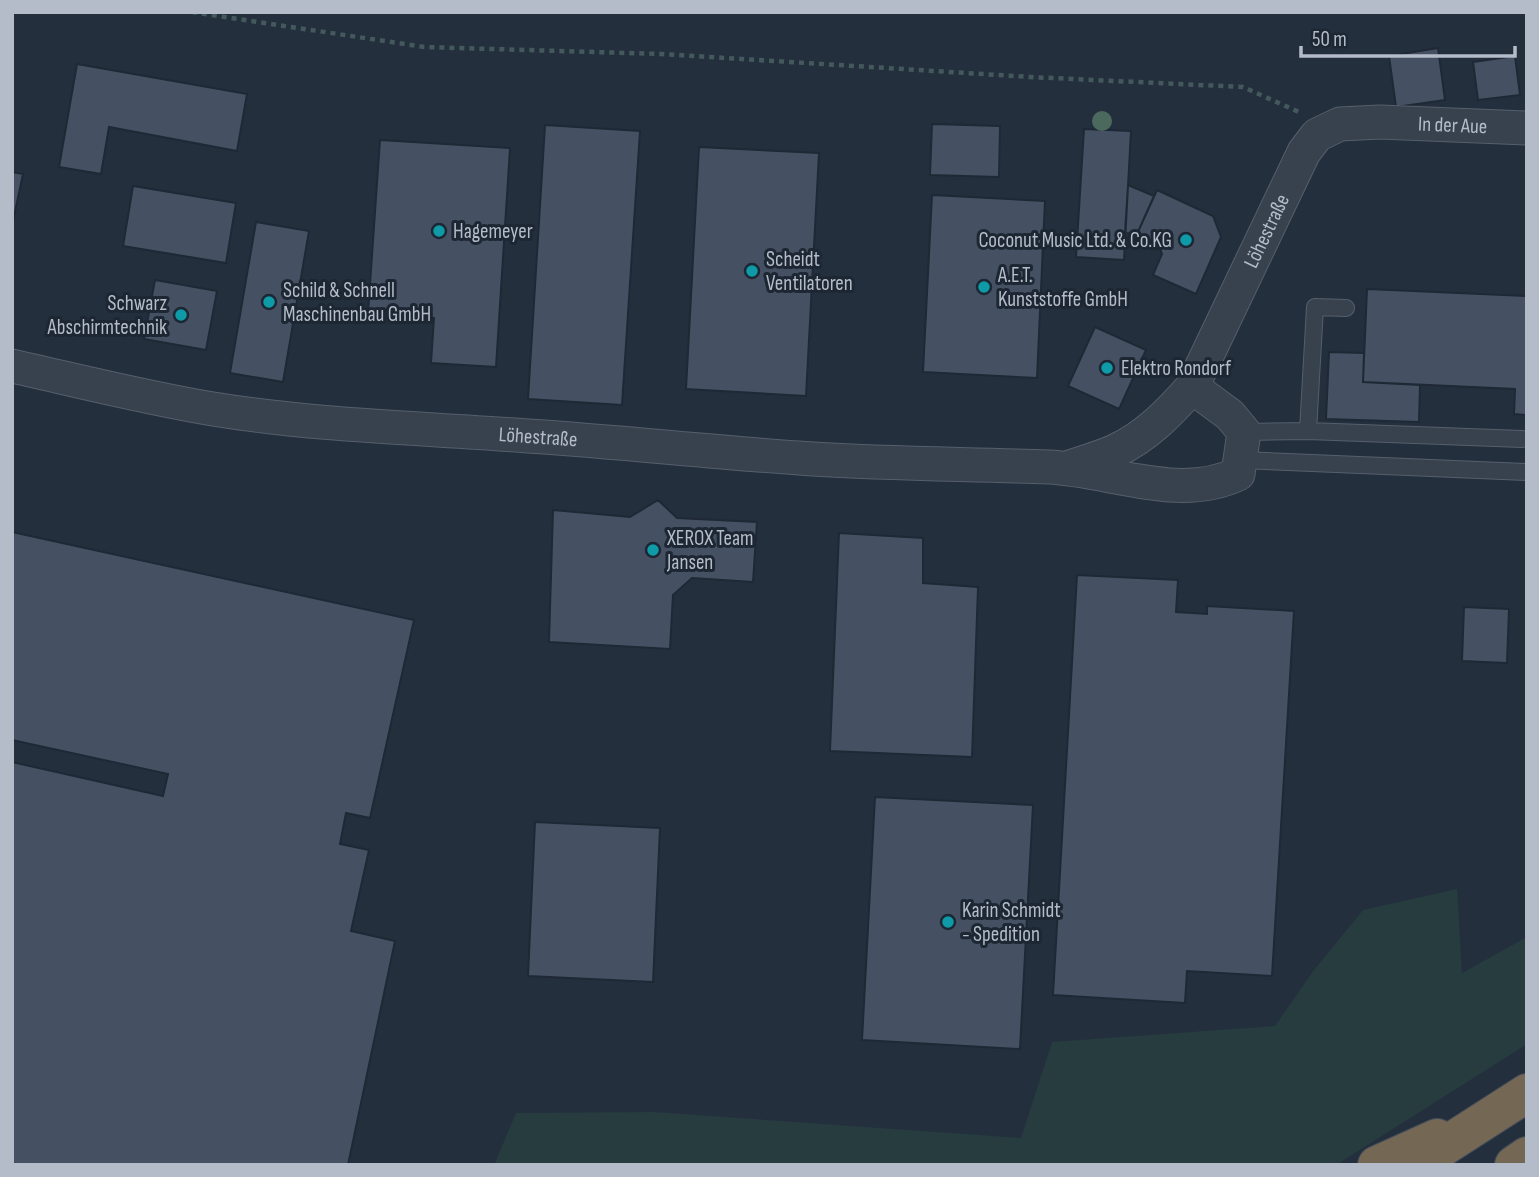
<svg xmlns="http://www.w3.org/2000/svg" width="1539" height="1177" viewBox="0 0 1539 1177" font-family="'Sofia Sans Condensed',sans-serif">
<rect width="100%" height="100%" fill="#242f3e"/>
<path fill="#263c3f" d="M1457,889L1462,973L1527,937V1044L1336,1165H494L516,1113L653,1112L1021,1138L1052,1042L1275,1026L1314,970L1363,910Z"/>
<path fill="#455162" stroke="#1f2835" stroke-width="2" d="M1438,48L1445,100L1396,107L1389,56Z
M1515,56L1520,95L1478,100L1473,62Z
M77,64L247,94L237,151L109,127L101,174L59,167Z
M932,124L1000,126L999,177L930,175Z
M545,125L640,131L622,405L528,399Z
M1084,129L1131,131L1124,260L1076,257Z
M380,140L510,148L496,367L431,363L434,318L368,313Z
M699,147L819,153L806,396L686,389Z
M12,172L23,174L12,226Z
M1128,185L1154,196L1137,234L1125,233Z
M133,186L236,203L226,263L123,246Z
M1157,190L1213,216L1221,237L1196,294L1153,275L1162,254L1158,243L1137,234Z
M932,195L1045,201L1037,378L923,372Z
M256,222L309,231L283,382L230,373Z
M155,280L217,291L206,350L144,339Z
M1367,289L1527,296V415L1514,414L1515,389L1363,382Z
M1095,327L1146,350L1119,409L1068,386Z
M1329,352L1364,353L1363,382L1420,385L1419,422L1326,419Z
M658,500L677,518L757,522L753,582L692,578L673,595L670,649L549,642L553,510L630,517Z
M12,532L414,620L370,818L346,813L340,844L369,850L351,931L395,941L348,1165H12V762L163,796L168,774L12,740Z
M839,533L923,538V583L978,587L972,757L830,751Z
M1077,575L1178,580L1176,612L1207,614V606L1294,611L1272,976L1187,971L1185,1003L1053,995Z
M1464,607L1509,609L1507,663L1462,661Z
M875,797L1033,805L1020,1049L862,1040Z
M535,822L660,828L653,982L528,976Z"/>
<g fill="none" stroke-linecap="round" stroke-linejoin="round">
<g stroke="#565f6c" stroke-width="18">
<path id="service" d="M1308,431L1522,439
M1244,432L1308,431L1315,307L1346,308
M1240,460L1527,472"/>
</g>
<g stroke="#565f6c" stroke-width="35">
<g id="minor">
<path id="s1" d="M12,366C79,381 146,398 213,409C317,426 423,428 528,436C623,442 718,453 813,459C892,464 971,464 1049,467C1111,470 1179,502 1238,474L1244,432L1230,415L1192,387C1170,412 1146,437 1115,451C1100,458 1083,462 1067,468"/>
<path id="s2" d="M1192,387L1304,152L1317,135L1340,124L1380,122L1527,128"/>
</g>
</g>
<g stroke="#434c59" stroke-width="40">
<path id="motorway" d="M1377,1165L1437,1138
M1415,1165L1527,1093
M1514,1165L1527,1156"/>
</g>
<path stroke="#44595c" stroke-width="4.5" stroke-dasharray="5 5" stroke-linecap="butt" d="M192,12L424,47L662,54L1030,77L1243,87L1299,112"/>
<use href="#service" stroke="#38414e" stroke-width="16"/>
<use href="#minor" stroke="#38414e" stroke-width="33"/>
<use href="#motorway" stroke="#746855" stroke-width="38"/>
</g>
<circle fill="#4b6a5d" cx="1102" cy="121" r="10"/>
<g fill="#0f9aa8" stroke="#1d2633" stroke-width="2.5">
<circle cx="439" cy="231" r="7"/>
<circle cx="1186" cy="240" r="7"/>
<circle cx="752" cy="271" r="7"/>
<circle cx="984" cy="287" r="7"/>
<circle cx="269" cy="302" r="7"/>
<circle cx="181" cy="315" r="7"/>
<circle cx="1107" cy="368" r="7"/>
<circle cx="653" cy="550" r="7"/>
<circle cx="948" cy="922" r="7"/>
</g>
<g text-anchor="middle" dominant-baseline="central" stroke-width="6" stroke-linejoin="round" paint-order="stroke">
<g font-size="21" fill="#b4bcc9" stroke="#1d2633">
<text stroke="none"><textPath href="#s2" startOffset="420">In der Aue</textPath></text>
<text stroke="none"><textPath href="#s2" startOffset="173">Löhestraße</textPath></text>
<text stroke="none"><textPath href="#s1" startOffset="532">Löhestraße</textPath></text>
</g>
<g font-size="21" fill="#b4bcc9" stroke="#1d2633" text-anchor="start">
<text x="453" y="231">Hagemeyer</text>
<text x="1172" y="240" text-anchor="end">Coconut Music Ltd. &amp; Co.KG</text>
<text x="766" y="259">Scheidt<tspan x="766" dy="24">Ventilatoren</tspan></text>
<text x="998" y="275">A.E.T.<tspan x="998" dy="24">Kunststoffe GmbH</tspan></text>
<text x="283" y="290">Schild &amp; Schnell<tspan x="283" dy="24">Maschinenbau GmbH</tspan></text>
<text x="167" y="303" text-anchor="end">Schwarz<tspan x="167" dy="24">Abschirmtechnik</tspan></text>
<text x="1121" y="368">Elektro Rondorf</text>
<text x="667" y="538">XEROX Team<tspan x="667" dy="24">Jansen</tspan></text>
<text x="962" y="910">Karin Schmidt<tspan x="962" dy="24">- Spedition</tspan></text>
</g>
</g>
<rect width="1539" height="1177" fill="none" stroke="#b4bcc9" stroke-width="28"/>
<path d="M1301 46v10h214v-10" fill="none" stroke="#b4bcc9" stroke-width="3.5"/>
<text x="1312" y="46" font-size="21" fill="#b4bcc9" stroke="#1d2633" stroke-width="5" paint-order="stroke">50 m</text>
</svg>
